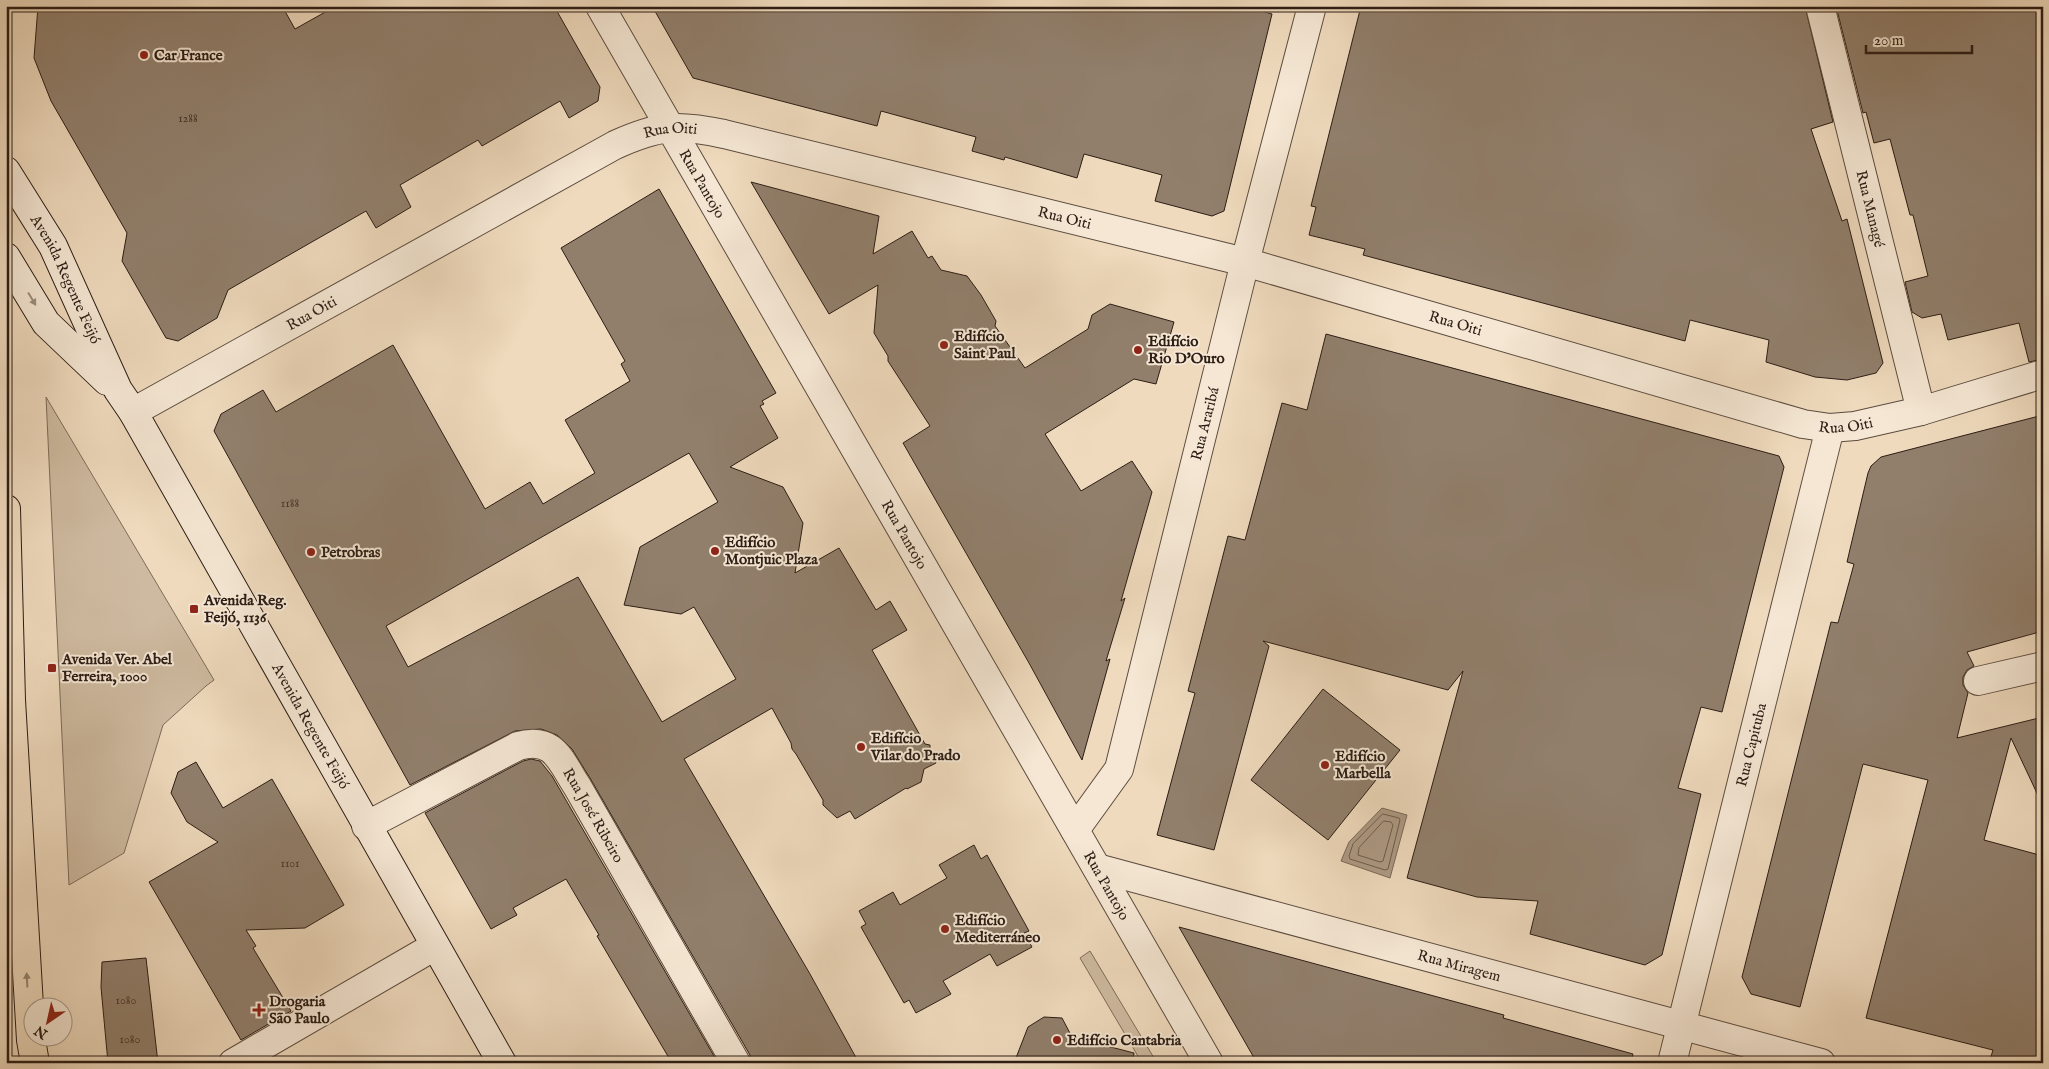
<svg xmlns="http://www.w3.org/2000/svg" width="2049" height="1069" viewBox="0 0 2049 1069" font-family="'IM FELL English',serif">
<rect width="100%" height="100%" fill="#efdabd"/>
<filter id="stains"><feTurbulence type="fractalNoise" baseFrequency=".004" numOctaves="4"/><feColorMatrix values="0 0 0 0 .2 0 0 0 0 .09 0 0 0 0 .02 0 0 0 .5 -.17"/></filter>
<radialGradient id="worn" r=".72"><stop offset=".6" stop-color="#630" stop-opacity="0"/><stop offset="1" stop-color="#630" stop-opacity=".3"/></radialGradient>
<path fill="#cebaa0" stroke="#7d6c5a" d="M46,397L214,680L206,686L163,725L124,853L69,885Z
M1090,951L1157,1063H1142L1080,958Z"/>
<path fill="#ad9a84" stroke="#796858" d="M1382,808L1407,815L1390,878L1341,861L1349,842Z"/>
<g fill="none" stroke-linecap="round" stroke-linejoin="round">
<path stroke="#6c5c4c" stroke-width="1" d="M1383,814L1399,818L1400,820L1388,869L1385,870L1350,859L1349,856L1353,844Z
M1384,821L1391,822L1393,825L1383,861L1380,862L1358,855L1359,848Z"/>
</g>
<path fill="#917f6c" stroke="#2c1d15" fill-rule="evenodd" d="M38,6H282L295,29L336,6H554L600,87L598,101L569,118L560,101L482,146L478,140L400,185L411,207L376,228L366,211L228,290L217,318L178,341L166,338L122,261L127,233L51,101L34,58Z
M652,6H1244L1272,14L1224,211L1212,216L1155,201L1162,175L1084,154L1077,178L1005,157L1004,160L972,151L976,137L881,111L877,126L693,78Z
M1361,6H1805L1833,122L1811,129L1842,221L1847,219L1883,363L1876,373L1847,380L1815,377L1766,362L1769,340L1690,320L1685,341L1363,255L1365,249L1309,235L1316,207L1311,206Z
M1836,6H2043V359L2029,362L2019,323L1948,340L1941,314L1922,318L1912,312L1905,282L1928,276L1913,215H1910L1890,139L1874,143L1866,112L1863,113Z
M751,182L879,216L873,254L912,231L928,258L932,256L941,270L967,276L981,295L996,321L995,326L1025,368L1088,329L1092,315L1110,304L1174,322L1156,384L1134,379L1045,434L1081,491L1132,461L1152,492L1121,601L1125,598L1106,661L1110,659L1082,760L1029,663L903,443L930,426L888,361V356L874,333L878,285L829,314Z
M659,189L776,393L762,401L764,404L760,406L778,438L730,467L783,487L803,523L795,573L839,548L876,610L890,601L907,630L872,650L925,744L930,745V752L936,763L924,769L921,782L907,789L906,788L855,819L850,811L837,818L823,805V800L796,754L792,749L791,743L772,708L684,759L810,974L859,1063H752L750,1055L590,778L572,749L557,735L541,729L515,731L410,785L214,431L221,414L263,390L276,412L393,345L485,509L530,482L543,504L595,473L565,420L630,381L621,364L625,361L561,248ZM689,453L718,502L640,547L624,605L681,614L694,607L736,679L662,722L578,577L408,667L386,626Z
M1326,334L1779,456L1784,467L1722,712L1701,707L1678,788L1701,794L1662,955L1645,965L1530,934L1538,901L1477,897L1407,878L1463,671L1448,690L1263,641L1269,646L1214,850L1157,835L1195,693L1188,691L1228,536L1245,540L1282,403L1307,410Z
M2043,415V631L1967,652L1974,666L1967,670L1963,677V685L1968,693L1957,738L2043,717V806L2011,738L1984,840L2043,856V1063H1989L1993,1050L1866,1018L1928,780L1863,764L1800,1007L1751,994L1742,977L1831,622L1838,623L1854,564L1847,562L1868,473L1871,466L1881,457Z
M1323,689L1400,750L1328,840L1251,780Z
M531,759L540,761L552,776L718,1063H672L597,936L599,935L566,879L513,908L517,915L491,929L425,813L523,761Z
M196,762L223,808L272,779L344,905L305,928L246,930L256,946L253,948L291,1011L241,1040L149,882L218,842L187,822L171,793L178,772Z
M974,845L981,859L987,855L1029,931L1024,933L1032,947L997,966L990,954L943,981L951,994L916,1013L909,1000L904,1003L861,927L866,924L859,911L893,892L900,905L947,878L939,865Z
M1179,927L1504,1015L1503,1018L1633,1054L1631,1063H1257Z
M146,958L158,1063H108L101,987L102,962Z
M1044,1017L1062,1018L1072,1037L1134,1053L1133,1063H1014L1028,1027Z"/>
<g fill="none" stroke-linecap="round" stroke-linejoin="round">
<g stroke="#5d4c3f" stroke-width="30">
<g id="minor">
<path id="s1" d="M600,6L1209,1063"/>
<path id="s2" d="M1820,6L1921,411"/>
<path id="s3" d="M133,412L615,145C659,125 677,124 724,134L1245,262L1803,424L1830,428L1855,426L1921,411L2043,374"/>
<path d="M1978,681L2043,666"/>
<path id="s4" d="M366,826L518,746C554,736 560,760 577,786L736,1063"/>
<path id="s5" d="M1075,830L1119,769L1245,262L1312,6"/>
<path id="s6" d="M1097,868L1821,1063"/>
<path d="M233,1063L435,946"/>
<path id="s7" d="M1672,1063L1830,428"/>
</g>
</g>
<g stroke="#2c1d15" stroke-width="30">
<g id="secondary">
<path id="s8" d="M6,171L53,246L118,390L133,412L502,1063"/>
<path d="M6,257L46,323L107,381"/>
</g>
</g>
<g stroke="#2c1d15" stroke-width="30">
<path id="primary" d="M6,509L11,700L31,1040L35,1063"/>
</g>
<use href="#minor" stroke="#f5e7d4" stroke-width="28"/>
<use href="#secondary" stroke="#f5e7d4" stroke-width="28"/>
<use href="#primary" stroke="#efdabd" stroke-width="28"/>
</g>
<defs><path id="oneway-solid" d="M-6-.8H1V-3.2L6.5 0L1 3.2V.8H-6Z" transform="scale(1.25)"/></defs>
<use fill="#9b8c7e" href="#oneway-solid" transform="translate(32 299) rotate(59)"/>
<use fill="#978571" href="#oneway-solid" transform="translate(27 980) rotate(-93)"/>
<g fill="#8f2418" stroke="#f5e7d4" stroke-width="2">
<circle cx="144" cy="55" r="5"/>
<circle cx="944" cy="345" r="5"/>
<circle cx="1138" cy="350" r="5"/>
<circle cx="715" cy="551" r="5"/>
<circle cx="311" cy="552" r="5"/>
<rect x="189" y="604" width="10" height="10" rx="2.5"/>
<rect x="47" y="663" width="10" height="10" rx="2.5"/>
<circle cx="861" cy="747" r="5"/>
<circle cx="1325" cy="765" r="5"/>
<circle cx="945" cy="929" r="5"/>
<path d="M256.5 1002.5h5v5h5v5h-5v5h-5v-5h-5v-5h5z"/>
<circle cx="1057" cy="1040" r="5"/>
</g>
<g text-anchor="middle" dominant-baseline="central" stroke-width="4" stroke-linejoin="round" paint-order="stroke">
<g font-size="12" fill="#45362b">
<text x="188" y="118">1288</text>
<text x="290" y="503">1188</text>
<text x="290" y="863">1101</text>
<text x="126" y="1000">1080</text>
<text x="130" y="1039">1080</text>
</g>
<g font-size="15" font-weight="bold" fill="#2c1d15" stroke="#f5e7d4" text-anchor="start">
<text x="154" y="55">Car France</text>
<text x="954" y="336">Edifício<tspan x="954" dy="17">Saint Paul</tspan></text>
<text x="1148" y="341">Edifício<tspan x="1148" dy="17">Rio D'Ouro</tspan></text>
<text x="725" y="542">Edifício<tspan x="725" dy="17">Montjuic Plaza</tspan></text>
<text x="321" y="552">Petrobras</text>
<text x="204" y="600">Avenida Reg.<tspan x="204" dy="17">Feijó, 1136</tspan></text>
<text x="62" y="659">Avenida Ver. Abel<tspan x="62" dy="17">Ferreira, 1000</tspan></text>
<text x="871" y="738">Edifício<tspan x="871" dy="17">Vilar do Prado</tspan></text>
<text x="1335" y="756">Edifício<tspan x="1335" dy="17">Marbella</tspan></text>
<text x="955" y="920">Edifício<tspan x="955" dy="17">Mediterráneo</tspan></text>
<text x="269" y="1001">Drogaria<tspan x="269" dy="17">São Paulo</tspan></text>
<text x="1067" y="1040">Edifício Cantabria</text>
</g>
<g font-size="15" fill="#2c1d15" stroke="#f5e7d4">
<text stroke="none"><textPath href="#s3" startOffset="609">Rua Oiti</textPath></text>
<text stroke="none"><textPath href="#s1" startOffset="205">Rua Pantojo</textPath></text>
<text stroke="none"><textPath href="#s2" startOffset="209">Rua Managé</textPath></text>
<text stroke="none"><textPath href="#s3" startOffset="1014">Rua Oiti</textPath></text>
<text stroke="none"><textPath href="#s8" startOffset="124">Avenida Regente Feijó</textPath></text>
<text stroke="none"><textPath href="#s3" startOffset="204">Rua Oiti</textPath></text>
<text stroke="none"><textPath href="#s3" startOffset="1419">Rua Oiti</textPath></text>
<text stroke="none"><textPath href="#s3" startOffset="1824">Rua Oiti</textPath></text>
<text stroke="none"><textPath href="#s5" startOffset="431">Rua Araribá</textPath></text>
<text stroke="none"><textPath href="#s1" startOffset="610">Rua Pantojo</textPath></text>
<text stroke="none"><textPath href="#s8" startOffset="634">Avenida Regente Feijó</textPath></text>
<text stroke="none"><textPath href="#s7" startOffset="328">Rua Capituba</textPath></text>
<text stroke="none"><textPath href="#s4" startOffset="285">Rua José Ribeiro</textPath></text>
<text stroke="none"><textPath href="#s1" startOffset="1015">Rua Pantojo</textPath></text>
<text stroke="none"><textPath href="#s6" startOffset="375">Rua Miragem</textPath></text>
</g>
</g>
<rect width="2049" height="1069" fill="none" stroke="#efdabd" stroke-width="25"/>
<rect x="8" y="8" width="2034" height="1054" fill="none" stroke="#2c1d15" stroke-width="2.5"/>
<rect x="12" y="12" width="2024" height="1044" fill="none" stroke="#2c1d15"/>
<g transform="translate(48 1022) rotate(214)"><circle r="24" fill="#f5e7d4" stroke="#a59688"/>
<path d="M0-4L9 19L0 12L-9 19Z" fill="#8f2418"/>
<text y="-8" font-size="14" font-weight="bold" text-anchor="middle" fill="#2c1d15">N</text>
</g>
<path d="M1866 45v8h106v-8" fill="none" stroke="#2c1d15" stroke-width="2.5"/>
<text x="1874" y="45" font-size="15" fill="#2c1d15" stroke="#f5e7d4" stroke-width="4" paint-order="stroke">20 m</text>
<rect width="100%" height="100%" filter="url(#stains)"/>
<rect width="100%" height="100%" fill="url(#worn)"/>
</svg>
